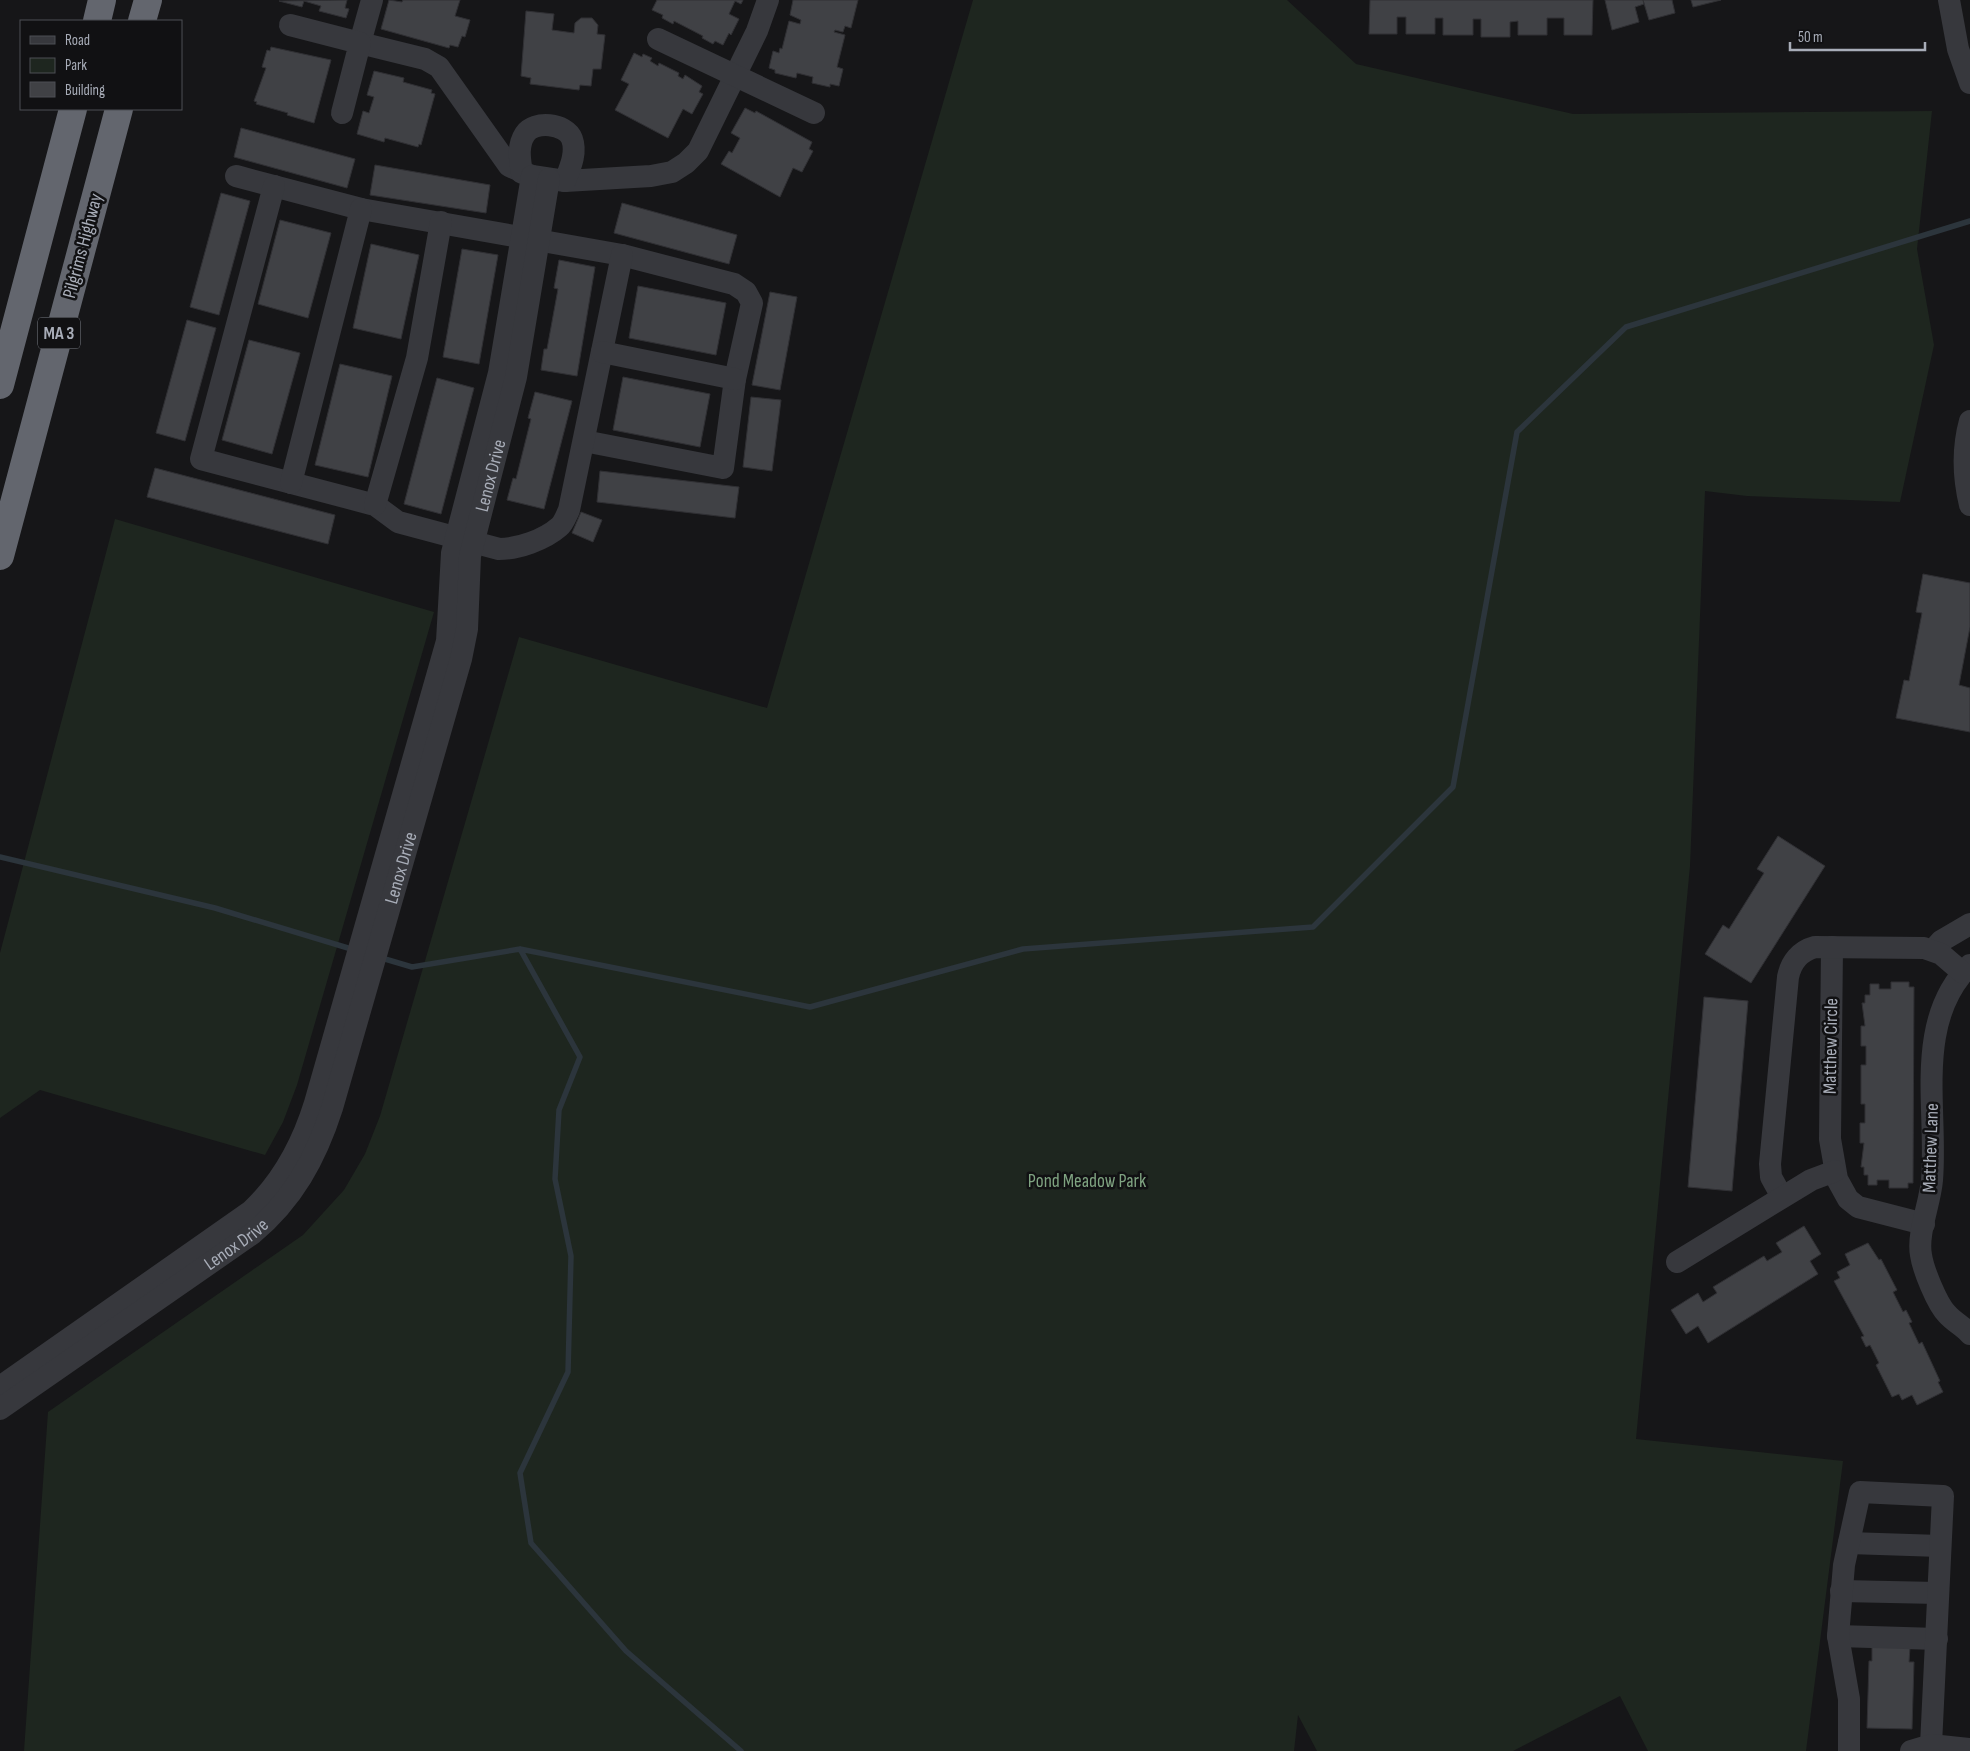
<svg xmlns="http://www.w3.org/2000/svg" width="1970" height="1751" viewBox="0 0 1970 1751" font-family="'Sofia Sans Condensed',sans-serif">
<rect width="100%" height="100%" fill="#161618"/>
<path fill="#1e261f" d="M973,0H1287L1356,64L1573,114L1932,111L1917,249L1934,345L1900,502L1747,496L1705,491L1690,866L1636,1439L1843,1461L1806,1751H1648L1620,1696L1513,1751H1317L1298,1715L1294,1751H24L48,1412L303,1235L344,1190L365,1154L380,1116L519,637L767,708Z
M115,519L434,612L297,1085L283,1122L265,1155L40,1090L0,1118V953Z"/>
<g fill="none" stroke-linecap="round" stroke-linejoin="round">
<path stroke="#2c353c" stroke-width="5.5" d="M0,857L215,908L348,948
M520,949L580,1057L559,1110L555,1179L571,1256L568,1372L520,1473L531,1543L626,1651L741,1751
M385,959L412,967L520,949L810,1007L1023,949L1313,927L1453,787L1517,432L1626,327L1970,221"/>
</g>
<path fill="#404145" stroke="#303034" d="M347,0L345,8L349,9L346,18L319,11L321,6L304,1L302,7L279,1Z
M389,0L402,2L403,0H460L455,16L470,20L465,37L462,36L458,47L450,45L449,48L381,29Z
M657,0H743L741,4L735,1L729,14L739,19L731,35L729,33L723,45L715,41L713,44L702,38L703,36L674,21L673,24L662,18L663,15L652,10Z
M793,0H858L851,28L845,26L843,32L835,30L834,32L845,35L837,67L843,69L839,86L830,84V87L812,83L813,77L797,73L796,78L775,73V70L769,68L773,51L779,53L780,48L782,49L789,21L800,24L801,20L790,15Z
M1370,0H1593L1592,35H1564V18H1547V35H1518V21L1510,22V37H1481V19H1473V35H1443V18H1435V34H1406V17H1397V34H1369Z
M1605,0H1643L1644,4L1635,7L1639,22L1612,30Z
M1643,0H1672L1675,13L1649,20Z
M1691,0H1721L1693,7Z
M526,11L554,14L552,30L574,33L575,23L581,18H592L598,25L597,34L605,35L601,69H593L591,86L580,85L579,90L530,84L531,78L521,76Z
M271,47L331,60L314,123L287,115L288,113L256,104L257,102L254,101L266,68L262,67L267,50L270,51Z
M634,53L642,57L643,54L652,58L650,61L658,66L659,63L679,73L678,76L683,79L685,75L702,86L699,92L703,94L692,114L683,109L668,138L615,110L629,84L621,80Z
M374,71L404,78L403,82L432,90L431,93L435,94L421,145L419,144L418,147L385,138L384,142L357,134L363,111L369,113L374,97L367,95Z
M745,108L755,113L756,111L812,142L809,149L813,151L802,172L793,168L780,197L721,164L729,151L732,153L740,138L731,133Z
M241,128L355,159L347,188L234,157Z
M375,165L490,185L486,213L370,195Z
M221,193L250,201L219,315L190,307Z
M622,203L737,235L729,264L614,233Z
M280,220L331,233L308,318L258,304Z
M371,244L419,255L401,339L353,328Z
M462,249L498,255L479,364L443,357Z
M559,260L595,267L577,376L541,370L544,349H547L558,289L554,288Z
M638,286L726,303L716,355L629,338Z
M770,292L797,297L780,390L752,385Z
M187,320L216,328L185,441L156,433Z
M249,340L300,353L272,454L222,440Z
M340,364L392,376L368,477L315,465Z
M623,377L710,394L700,447L613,430Z
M437,378L474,388L441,514L404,504Z
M535,392L572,401L544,509L507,500L513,478L516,479L531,419L528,418Z
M751,397L781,400L772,471L743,467Z
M155,468L335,515L328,544L147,497Z
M600,471L739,487L735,518L597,502Z
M581,512L602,520L593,542L572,533Z
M1923,574L1970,583V627L1959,685L1970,688V732L1896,718L1904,680L1909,681L1922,613L1916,612Z
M1778,836L1825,866L1751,983L1705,954L1723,925L1729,929L1764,873L1757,869Z
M1891,982H1909V987H1914L1913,1183H1908V1188H1889V1180H1877V1185H1868V1175H1864V1167H1861L1864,1143H1860V1123H1865V1104H1861V1065H1866V1046H1861V1026H1865L1862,1003H1865V995H1870V984H1879V989H1891Z
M1704,997L1748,1001L1732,1191L1688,1187Z
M1804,1226L1821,1254L1810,1261L1818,1274L1708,1343L1698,1326L1686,1334L1671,1310L1698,1293L1703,1302L1717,1293L1713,1287L1764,1256L1767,1261L1782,1252L1776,1243Z
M1868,1243L1879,1260L1881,1259L1897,1290L1893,1292L1903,1312L1906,1310L1912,1322L1909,1323L1919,1344L1922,1342L1940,1381L1938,1382L1943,1392L1917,1405L1912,1395L1902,1400L1899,1394L1892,1397L1876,1365L1879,1363L1870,1345L1866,1347L1861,1337L1864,1336L1834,1281L1840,1278L1837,1272L1850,1265L1845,1254Z
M1872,1646L1910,1647L1909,1662H1914L1912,1729L1867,1728L1869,1661H1872Z"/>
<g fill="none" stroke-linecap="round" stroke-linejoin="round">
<g stroke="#37383d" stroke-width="22">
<path d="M372,0L360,43L425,59L439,67L509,166L532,176L565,181L651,176L672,172L686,163L698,151L757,31L768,0"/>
<path d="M1949,0L1958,49L1970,83"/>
<path d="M290,25L360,43L342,113"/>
<path d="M658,39L814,113"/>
<path d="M522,173C520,160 517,146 525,134C534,120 566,123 572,139C577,153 570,168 565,181"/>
<path d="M236,176L361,209L622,255L734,284L746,292L752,303L735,379L723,468L584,441"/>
<path d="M274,186L201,459L375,505L398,522L499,549C518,549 544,540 559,527C564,523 566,516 569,510L622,255"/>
<path d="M602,352L735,379"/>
<path d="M1970,421C1962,450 1963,476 1970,505"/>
<path d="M291,483L361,209"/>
<path d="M375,505L417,358L441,222"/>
<path d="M1832,947L1830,1139L1837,1179L1848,1199L1858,1207L1924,1224"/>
<path d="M1933,950L1941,941L1970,924"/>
<path d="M1970,965C1913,1022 1938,1109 1932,1180C1930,1204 1917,1233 1921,1255C1923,1269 1937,1304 1947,1314C1954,1322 1963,1326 1970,1334"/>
<path d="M1782,1197L1771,1177L1770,1164L1788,977C1791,962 1800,951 1815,947L1924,948L1941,954L1963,973"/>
<path d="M1677,1262L1811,1180L1835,1171"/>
<path d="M0,1387L251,1211C283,1181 302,1145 315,1103L447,641L452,553L499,373L532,176"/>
<path id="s1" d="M0,1409L252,1234C293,1200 316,1158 332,1108L461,659L467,629L470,556L516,377L549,179"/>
<path d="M1849,1543L1940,1546"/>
<path d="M1841,1591L1938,1593"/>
<path d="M1838,1636L1937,1639"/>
<path d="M1849,1751V1699L1838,1636L1844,1565L1860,1492L1943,1496L1931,1745"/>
<path d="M1911,1751L1931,1745L1970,1749"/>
</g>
<path stroke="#63666e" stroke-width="28" d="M97,21L102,0
M142,21L148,0
M0,385L73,109
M0,556L119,109"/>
</g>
<g text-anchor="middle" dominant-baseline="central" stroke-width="5" stroke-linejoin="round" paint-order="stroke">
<rect fill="#111113" stroke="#7b7e86" stroke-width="1" x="38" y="317.5" width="42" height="31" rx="4"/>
<g font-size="18" font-weight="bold" fill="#a8adb8">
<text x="59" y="333">MA 3</text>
</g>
<g font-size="19" fill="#a8adb8" stroke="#111113">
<text transform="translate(83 246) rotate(-75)">Pilgrims Highway</text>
<text stroke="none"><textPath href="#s1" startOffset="1112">Lenox Drive</textPath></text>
<text stroke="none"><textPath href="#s1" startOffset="708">Lenox Drive</textPath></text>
<text transform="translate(1831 1046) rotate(-89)">Matthew Circle</text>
<text transform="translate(1931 1148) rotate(-88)">Matthew Lane</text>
<text stroke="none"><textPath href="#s1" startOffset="288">Lenox Drive</textPath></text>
</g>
<g font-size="19" fill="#7fa381" stroke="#111113">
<text x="1087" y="1181">Pond Meadow Park</text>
</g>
</g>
<rect x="20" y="20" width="162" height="90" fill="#111113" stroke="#4d4f55"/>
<rect x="30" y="36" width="25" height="8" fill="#37383d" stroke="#4d4f55"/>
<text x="65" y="45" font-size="15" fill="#a8adb8">Road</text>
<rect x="30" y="58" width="25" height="15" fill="#1e261f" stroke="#4d4f55"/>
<text x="65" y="70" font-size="15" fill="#a8adb8">Park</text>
<rect x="30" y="82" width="25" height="15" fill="#404145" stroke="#4d4f55"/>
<text x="65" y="95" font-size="15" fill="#a8adb8">Building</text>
<path d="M1790 42v8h135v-8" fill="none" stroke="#a8adb8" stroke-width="2.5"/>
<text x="1798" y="42" font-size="15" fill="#a8adb8" stroke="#111113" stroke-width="4" paint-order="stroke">50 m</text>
</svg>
